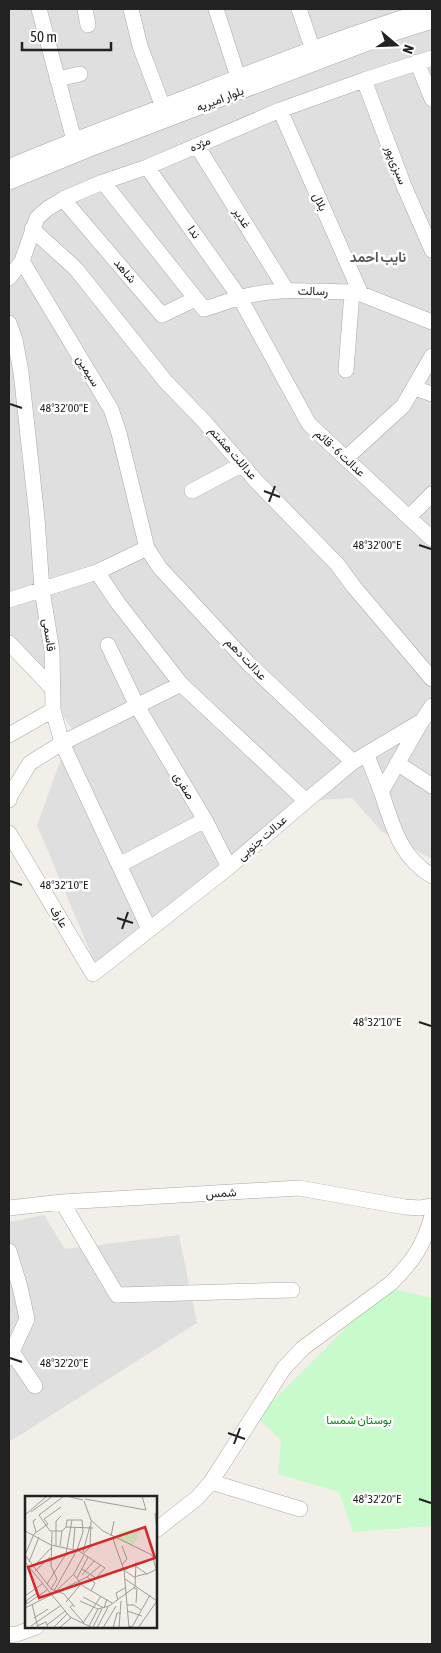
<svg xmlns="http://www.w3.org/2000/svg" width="441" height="1653" viewBox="0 0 441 1653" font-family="'Asap Condensed',Vazirmatn,sans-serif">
<rect width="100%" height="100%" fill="#f2efe9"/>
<path fill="#e0dfdf" d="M9,9H432V859L381,831L352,798L306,801L99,973L37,825L72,729L9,636Z
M44,1215L65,1249L179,1235L197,1323L9,1442V1222Z"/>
<path fill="#c8facc" d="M387,1287L432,1298V1526L353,1532L339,1492L278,1474L281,1440L257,1417Z"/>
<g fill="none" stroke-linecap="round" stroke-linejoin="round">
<g stroke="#a9a9a9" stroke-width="16">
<path id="minor" d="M39,9L74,140
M85,9L88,25
M131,9L140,46L163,107
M216,9L238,77
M299,9L313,50
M417,62L432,99
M57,79L80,74
M364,80L404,186L432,250
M280,110L361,294
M197,146L287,291
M9,167C60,145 112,126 164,106C252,72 341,36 431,9
M147,167L240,298L309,424L432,539
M9,182L87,150L394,33L432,21
M103,182L204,309C221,304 238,297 256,294C287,288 320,292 352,292L361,294L432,322
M63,199L162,315L195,299
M32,229L76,269L166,382L202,419L257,482L337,564L354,587L432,679
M22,261L111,409L119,433L147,548L160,568L248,663L353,762
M9,278L22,261L37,218L47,209L63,199L103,182L147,167L280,110L364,80L432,58
M9,323L15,340L21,372L37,518L42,590L52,651L53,710L62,743L149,929
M346,370L352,292
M414,388L432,394
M346,458L403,406L432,356
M192,491L241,465
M409,517L432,494
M97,572L118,603L181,684L306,801
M9,600L97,572L147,548
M9,643L52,688
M108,645L137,706L205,820L229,867
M9,735L53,710
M367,755C371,767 377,779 381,791C393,826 399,856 432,876
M397,763L432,786
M381,792L420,724
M9,800L11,794L30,763L62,743L181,684
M9,833L93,974L229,867L306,801L353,762L422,721L432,706
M119,865L205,820
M62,1202L117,1295L292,1290
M9,1208L62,1202L299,1188L405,1207L420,1208L432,1206
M9,1251L20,1287L27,1319L9,1358
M9,1350L12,1352L35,1386
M211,1482L300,1509
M156,1530L197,1498L211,1482L284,1368L303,1348L390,1284C412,1263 424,1245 432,1216
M9,1635L17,1634L36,1627"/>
</g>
<use href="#minor" stroke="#fff" stroke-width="15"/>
</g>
<path fill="none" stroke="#222" stroke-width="2" d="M10,404L22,408M264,491L280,497M269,502L275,486M419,545L431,549M10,881L22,885M117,918L133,923M122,929L128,912M419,1022L431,1026M10,1358L22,1362M228,1433L245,1439M234,1444L240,1428M419,1499L431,1503"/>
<g text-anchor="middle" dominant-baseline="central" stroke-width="5" stroke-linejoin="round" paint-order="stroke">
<g font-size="12" fill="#222" stroke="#fff">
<text transform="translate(220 99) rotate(-21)">بلوار امیریه</text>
<text transform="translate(200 144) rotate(-24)">مژده</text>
<text transform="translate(396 165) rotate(69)">سبزی‌پور</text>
<text transform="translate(320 202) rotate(66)">بلال</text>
<text transform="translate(242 218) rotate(58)">غدیر</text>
<text transform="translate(194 232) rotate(55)">ندا</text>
<text transform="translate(125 271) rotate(50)">شاهد</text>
<text transform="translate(313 291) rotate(1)">رسالت</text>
<text transform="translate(88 371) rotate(59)">سیمین</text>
<text transform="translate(233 453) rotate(49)">عداللت هشتم</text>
<text transform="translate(340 453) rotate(43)">عدالت 6 - قائم</text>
<text transform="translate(49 635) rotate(82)">قاسمی</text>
<text transform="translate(246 659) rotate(46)">عدالت دهم</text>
<text transform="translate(184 786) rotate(59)">صفری</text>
<text transform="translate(262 838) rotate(-41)">عدالت جنوبی</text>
<text transform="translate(59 917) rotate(59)">عارف</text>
<text transform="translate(221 1193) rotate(-3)">شمس</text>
</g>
<g font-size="12" fill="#0c8416" stroke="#fff">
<text x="359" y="1420">بوستان شمسا</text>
</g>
<g font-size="14" font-weight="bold" fill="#555" stroke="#fff">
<text x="378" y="257">نایب احمد</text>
</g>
</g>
<g transform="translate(25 1496)">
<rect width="132" height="132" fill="#f2efe9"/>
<path d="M111,34L113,40L107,50L95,44L94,35Z" fill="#c8facc"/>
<path fill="none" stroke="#9f9d99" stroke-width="1" d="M39,0L14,19L25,35H37L41,31L68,32M41,0L58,4M60,3L121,14L117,0M59,5L66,24L78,35L127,59L133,79M6,16L28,0M130,17L133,42M0,19L22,0M19,23L36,11M0,35L26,49M11,36L8,25L11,23M86,40L89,25M88,43L99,74L104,132M26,49L54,55L80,72L71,82L57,73M31,50V25L36,20M35,50L37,35M48,53L50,31M58,56L65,30M58,58L65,51L66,25M0,59L26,93L39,98L50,111M0,59L9,38L23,28L19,23M0,66L45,121L68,132M4,66L14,41M97,69L102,63L97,50M8,71L26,52M10,75L25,61M122,78L109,69L99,74L109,81L120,78H122L132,73M49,79L58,90L87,107M57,79L69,65M62,81L70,87L66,95M52,82L63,61M100,83L132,105M22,88L41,58L47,24M109,92L112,93L111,107M26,93L32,83L26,70L27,36M29,95L52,54L58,36L57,24H42L41,31M31,95L49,78L59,59M0,100L17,88M58,101L79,112L82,103M93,104L91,97L100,92M55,105L73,113L84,110L110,91L111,66M41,106L56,88M2,107L1,105L13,96M7,108L13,132M0,109L22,94M48,109L45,111L58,126M102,109H109L116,114M0,112L62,81L76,69M102,115L117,120M9,122L23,113M58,127L76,100M22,129L40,115M6,130L35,110M12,130L21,126L23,132M64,130L73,113M104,130L107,131L125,99M68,131L77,113M28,132L42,118M34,132L46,122M72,132L83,111M78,132L91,110M88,132L92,117H96M94,132L96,105M113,132L132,105"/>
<path fill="#d62828" fill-opacity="0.15" stroke="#d62828" stroke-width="2.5" d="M120,31L130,62L14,102L3,71Z"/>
<rect width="132" height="132" fill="none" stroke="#222" stroke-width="2.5"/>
</g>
<g font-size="12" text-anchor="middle" fill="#222" stroke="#fff" stroke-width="5" stroke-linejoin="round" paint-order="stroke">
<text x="64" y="412">48°32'00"E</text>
<text x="377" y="549">48°32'00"E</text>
<text x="64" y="889">48°32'10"E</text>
<text x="377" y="1026">48°32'10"E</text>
<text x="64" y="1367">48°32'20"E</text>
<text x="377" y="1503">48°32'20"E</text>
</g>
<rect width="441" height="1653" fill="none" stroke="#222222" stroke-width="20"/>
<g transform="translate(396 45) rotate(109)" stroke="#ffffff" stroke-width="4" paint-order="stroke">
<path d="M0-4L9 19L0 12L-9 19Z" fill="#222222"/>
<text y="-8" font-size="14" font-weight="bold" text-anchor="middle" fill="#222222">N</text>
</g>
<path d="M22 42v8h89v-8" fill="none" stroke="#222222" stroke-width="2.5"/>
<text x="30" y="42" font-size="15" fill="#222222" stroke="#ffffff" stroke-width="4" paint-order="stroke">50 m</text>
</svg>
